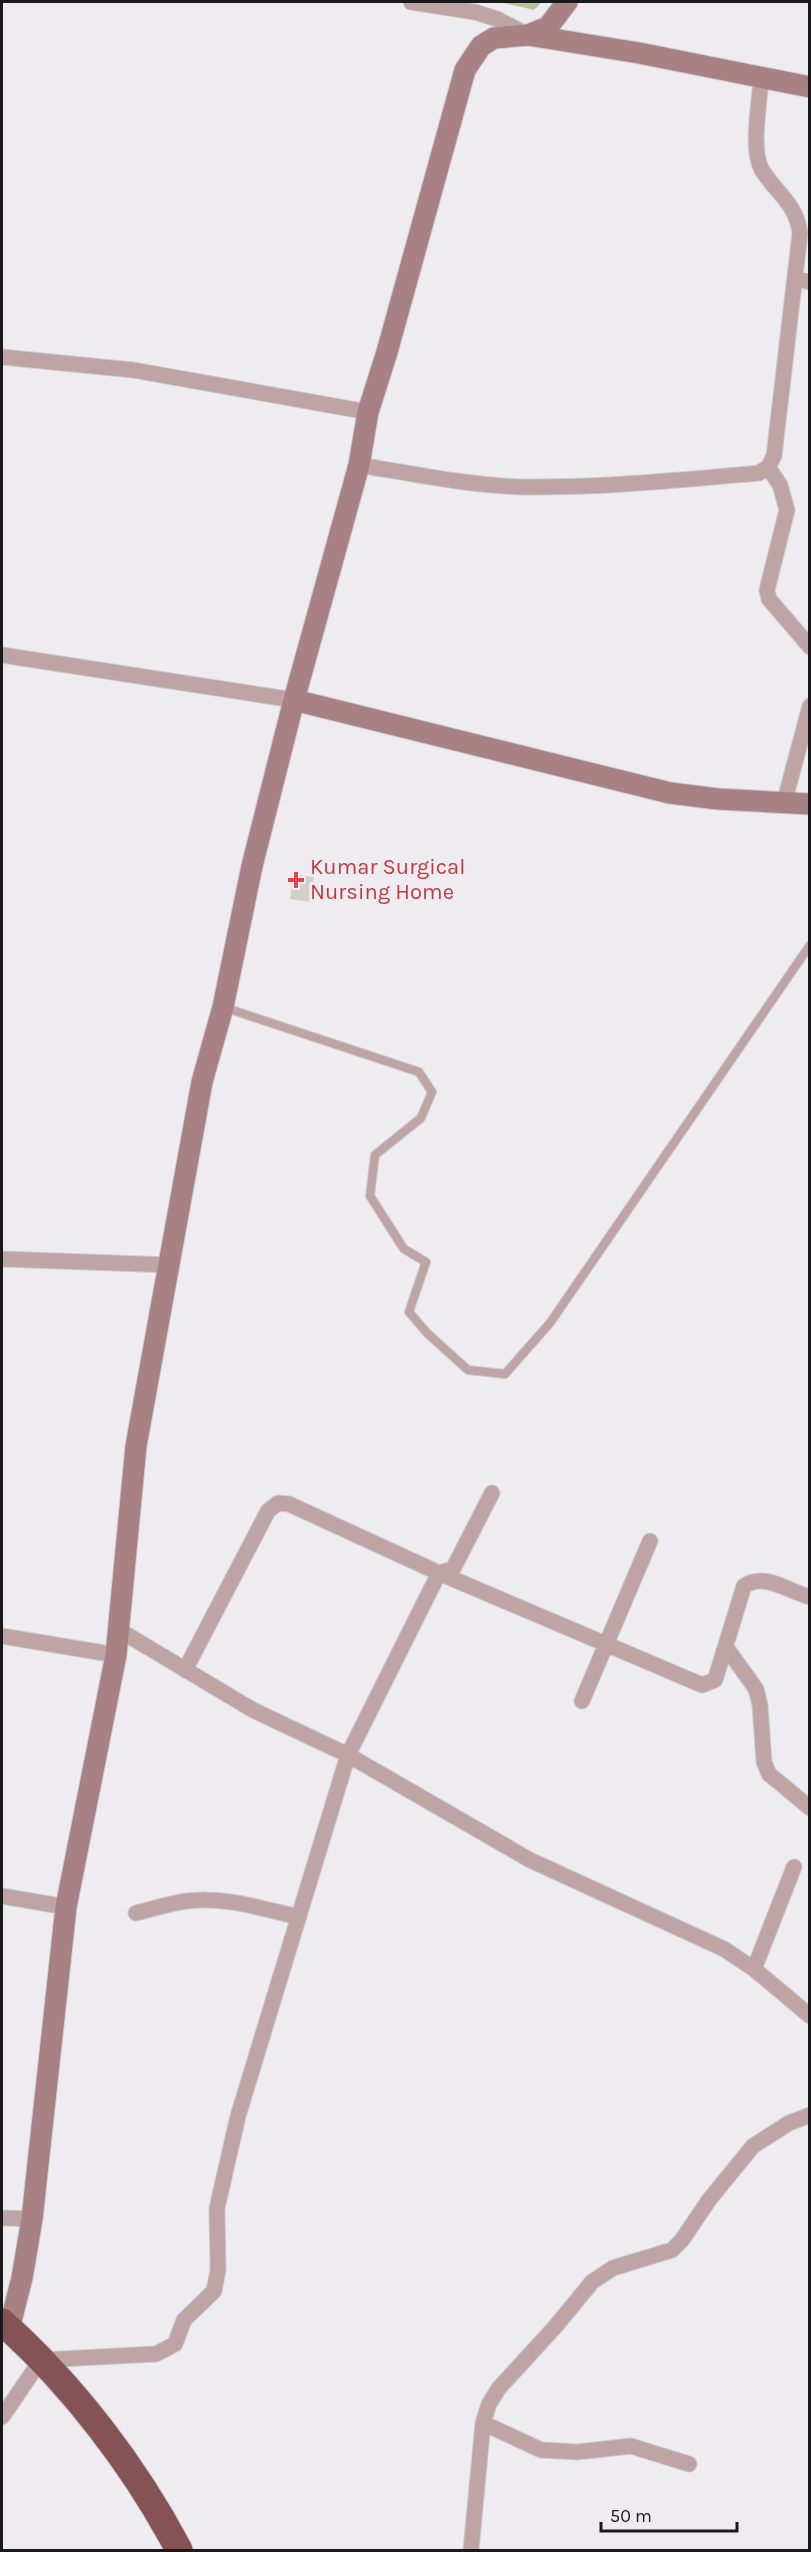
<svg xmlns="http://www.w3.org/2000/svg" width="811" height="2552" viewBox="0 0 811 2552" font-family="Karla,sans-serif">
<rect width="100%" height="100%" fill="#efecf1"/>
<path fill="#b5c69b" d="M499,2H542L534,10Z"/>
<path fill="#d2cfca" d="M293,874L314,877L311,902L290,899Z"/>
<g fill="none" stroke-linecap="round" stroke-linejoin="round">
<g stroke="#cdcacf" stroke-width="10">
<path id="lane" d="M226,1008L419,1072L432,1092L421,1118L375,1155L370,1196L404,1249L426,1262L409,1312L427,1333L468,1370L505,1374L550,1323L810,945"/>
</g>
<g stroke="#cdcacf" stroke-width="17">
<path id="street" d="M411,2L475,12L497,19L528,35
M795,279L810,282
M2,357L133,370L368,412
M359,465C413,474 467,485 522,487C601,488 680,480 759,473L768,467L774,456L800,233C796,203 776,193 762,170C750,149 760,102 761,78
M768,467L780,485L787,510L767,590L769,599L810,647
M2,655L294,700
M784,803L810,706
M2,1259L170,1265
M119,1630L253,1710L348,1755L530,1860L724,1949L754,1969L810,2016
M2,1636L116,1655
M726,1647L756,1689L760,1705L764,1762L769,1774L810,1808
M185,1670L268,1511L278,1503L289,1504L439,1573L702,1685L715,1680L744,1586C765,1572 787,1591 810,1597
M582,1701L650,1541
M2,1896L66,1907
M136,1913C153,1909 170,1903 187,1901C225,1896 263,1909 299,1917
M754,1969L794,1867
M2,2218L32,2219
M2,2417L41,2360L156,2354L175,2344L184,2320L214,2291L218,2270L217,2208L238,2116L348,1755L439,1573L453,1569L492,1493
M483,2423L541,2450L577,2452L631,2446L689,2464
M471,2550L483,2423L489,2404L499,2388L555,2327L592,2282L613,2268L672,2250L682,2240L709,2200L753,2146L789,2123L810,2115"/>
</g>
<g stroke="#cdcacf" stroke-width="23">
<path id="secondary" d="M528,35L639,53L810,87
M294,700L670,793L718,799L810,804
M9,2329L22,2278L32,2219L66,1907L116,1655L136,1446L202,1082L223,1007L252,866L294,700L359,465L368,412L387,352L465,70L481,46L494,38L528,35L548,27L567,2"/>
</g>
<g stroke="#cdcacf" stroke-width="29">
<path id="highway" d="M2,2322C72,2384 136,2468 179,2550"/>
</g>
<use href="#lane" stroke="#bfa4a6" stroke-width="8"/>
<use href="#street" stroke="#bfa4a6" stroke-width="15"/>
<use href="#secondary" stroke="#a78183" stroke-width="21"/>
<use href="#highway" stroke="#855256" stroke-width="27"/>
</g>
<path fill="#e0444e" stroke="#efecf1" stroke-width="2" d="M293 871h6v6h6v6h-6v6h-6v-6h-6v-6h6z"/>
<g text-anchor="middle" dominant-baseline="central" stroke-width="6" stroke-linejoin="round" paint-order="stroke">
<g font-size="22" fill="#be3a42" stroke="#efecf1" text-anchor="start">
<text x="310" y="867">Kumar Surgical<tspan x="310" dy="25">Nursing Home</tspan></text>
</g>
</g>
<rect width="811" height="2552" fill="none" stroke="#19181a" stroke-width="6"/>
<path d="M601 2522v9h136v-9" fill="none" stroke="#19181a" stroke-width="3"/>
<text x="610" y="2522" font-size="18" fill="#19181a" stroke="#efecf1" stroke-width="4.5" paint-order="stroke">50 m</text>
</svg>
